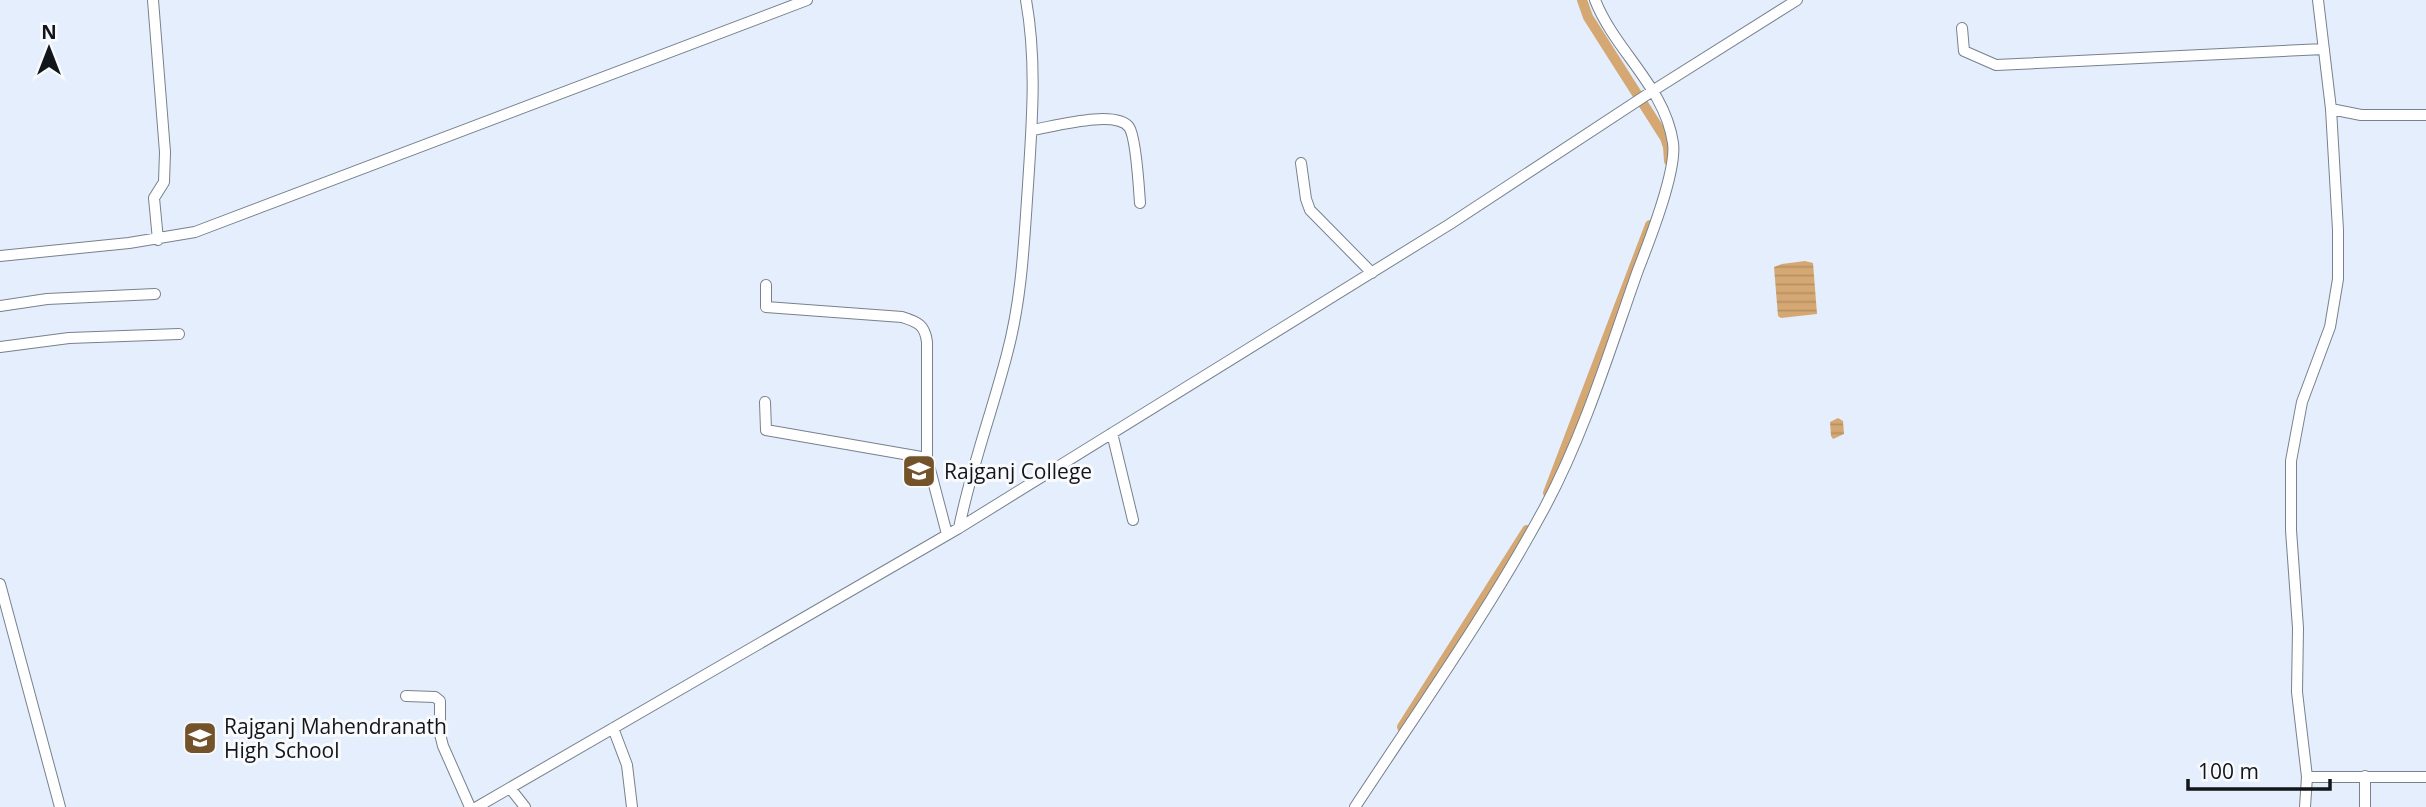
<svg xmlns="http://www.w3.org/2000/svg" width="2426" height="807" viewBox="0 0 2426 807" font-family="'Open Sans',sans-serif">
<defs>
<pattern id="water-rules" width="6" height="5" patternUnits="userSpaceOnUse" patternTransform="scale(1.75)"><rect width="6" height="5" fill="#d5a873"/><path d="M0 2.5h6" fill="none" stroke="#b69063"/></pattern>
</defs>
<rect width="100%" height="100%" fill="#e4eefc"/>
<path fill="url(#water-rules)" d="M1805,261L1813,263L1817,314L1781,318L1778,316L1774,267L1782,264Z
M1838,418L1843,421L1844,434L1833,439L1831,436L1830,422Z"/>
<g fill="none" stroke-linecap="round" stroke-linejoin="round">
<path stroke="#d5a873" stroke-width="10" d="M1582,0L1588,17L1665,138L1668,147L1669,161
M1548,493L1650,225
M1402,727L1527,530"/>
<g stroke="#78818d" stroke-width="12">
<path id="minor" d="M153,0L165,152L164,182L154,198L158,240
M1962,28L1964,51L1996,65L2324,49
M2331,109L2361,115H2426
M1032,130C1052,127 1115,109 1129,127C1136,137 1139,188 1140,203
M1301,163L1306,199L1310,210L1372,273
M0,256L129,243L195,232L807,0
M766,285V307L902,317C918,322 925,325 927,342V458
M0,306L47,299L155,294
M0,347L69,338L179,334
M765,402L766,430L927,458L947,534
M1112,433L1133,520
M959,528C971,468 992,412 1007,354C1022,298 1024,242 1028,185C1032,123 1037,61 1026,0
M0,584L60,807
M406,696L435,697L440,701V734L443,746L470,807
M613,728L627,765L632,807
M2365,776V807
M2307,777H2426
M510,788L525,807
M477,807L959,528L1450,224L1654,90L1797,0
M1355,807C1420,708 1489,611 1545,507C1585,432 1610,349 1638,270C1649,242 1677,171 1673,143C1665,87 1615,51 1595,0
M2305,807L2307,777L2297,692L2298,628L2291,530V461L2302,402L2330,327L2338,279V230L2331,109L2318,0"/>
</g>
<use href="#minor" stroke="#fff" stroke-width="10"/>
</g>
<defs>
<g id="university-square" transform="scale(1.75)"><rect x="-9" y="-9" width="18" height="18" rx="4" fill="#74532a" stroke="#f8fafd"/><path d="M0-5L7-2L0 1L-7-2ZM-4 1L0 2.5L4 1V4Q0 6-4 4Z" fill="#fff"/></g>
<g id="school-square" transform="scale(1.75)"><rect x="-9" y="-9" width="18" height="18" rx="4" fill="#74532a" stroke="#f8fafd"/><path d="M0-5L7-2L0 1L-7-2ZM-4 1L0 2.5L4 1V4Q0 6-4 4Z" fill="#fff"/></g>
</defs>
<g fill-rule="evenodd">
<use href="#university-square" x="919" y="471"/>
<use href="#school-square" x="200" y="738"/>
</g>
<g text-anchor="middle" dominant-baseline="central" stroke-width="6" stroke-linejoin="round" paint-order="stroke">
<g font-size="21" fill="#12161a" stroke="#f8fafd" text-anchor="start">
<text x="944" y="471">Rajganj College</text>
<text x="224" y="726">Rajganj Mahendranath<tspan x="224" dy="24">High School</tspan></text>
</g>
</g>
<g transform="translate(49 49)" stroke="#f8fafd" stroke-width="5" paint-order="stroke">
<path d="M0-5L12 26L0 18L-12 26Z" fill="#12161a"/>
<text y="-10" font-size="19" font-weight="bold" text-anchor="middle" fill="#12161a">N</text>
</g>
<path d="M2188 779v10h142v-10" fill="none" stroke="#12161a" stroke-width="3.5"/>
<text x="2198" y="779" font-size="21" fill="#12161a" stroke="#f8fafd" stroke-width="5" paint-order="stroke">100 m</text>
</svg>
